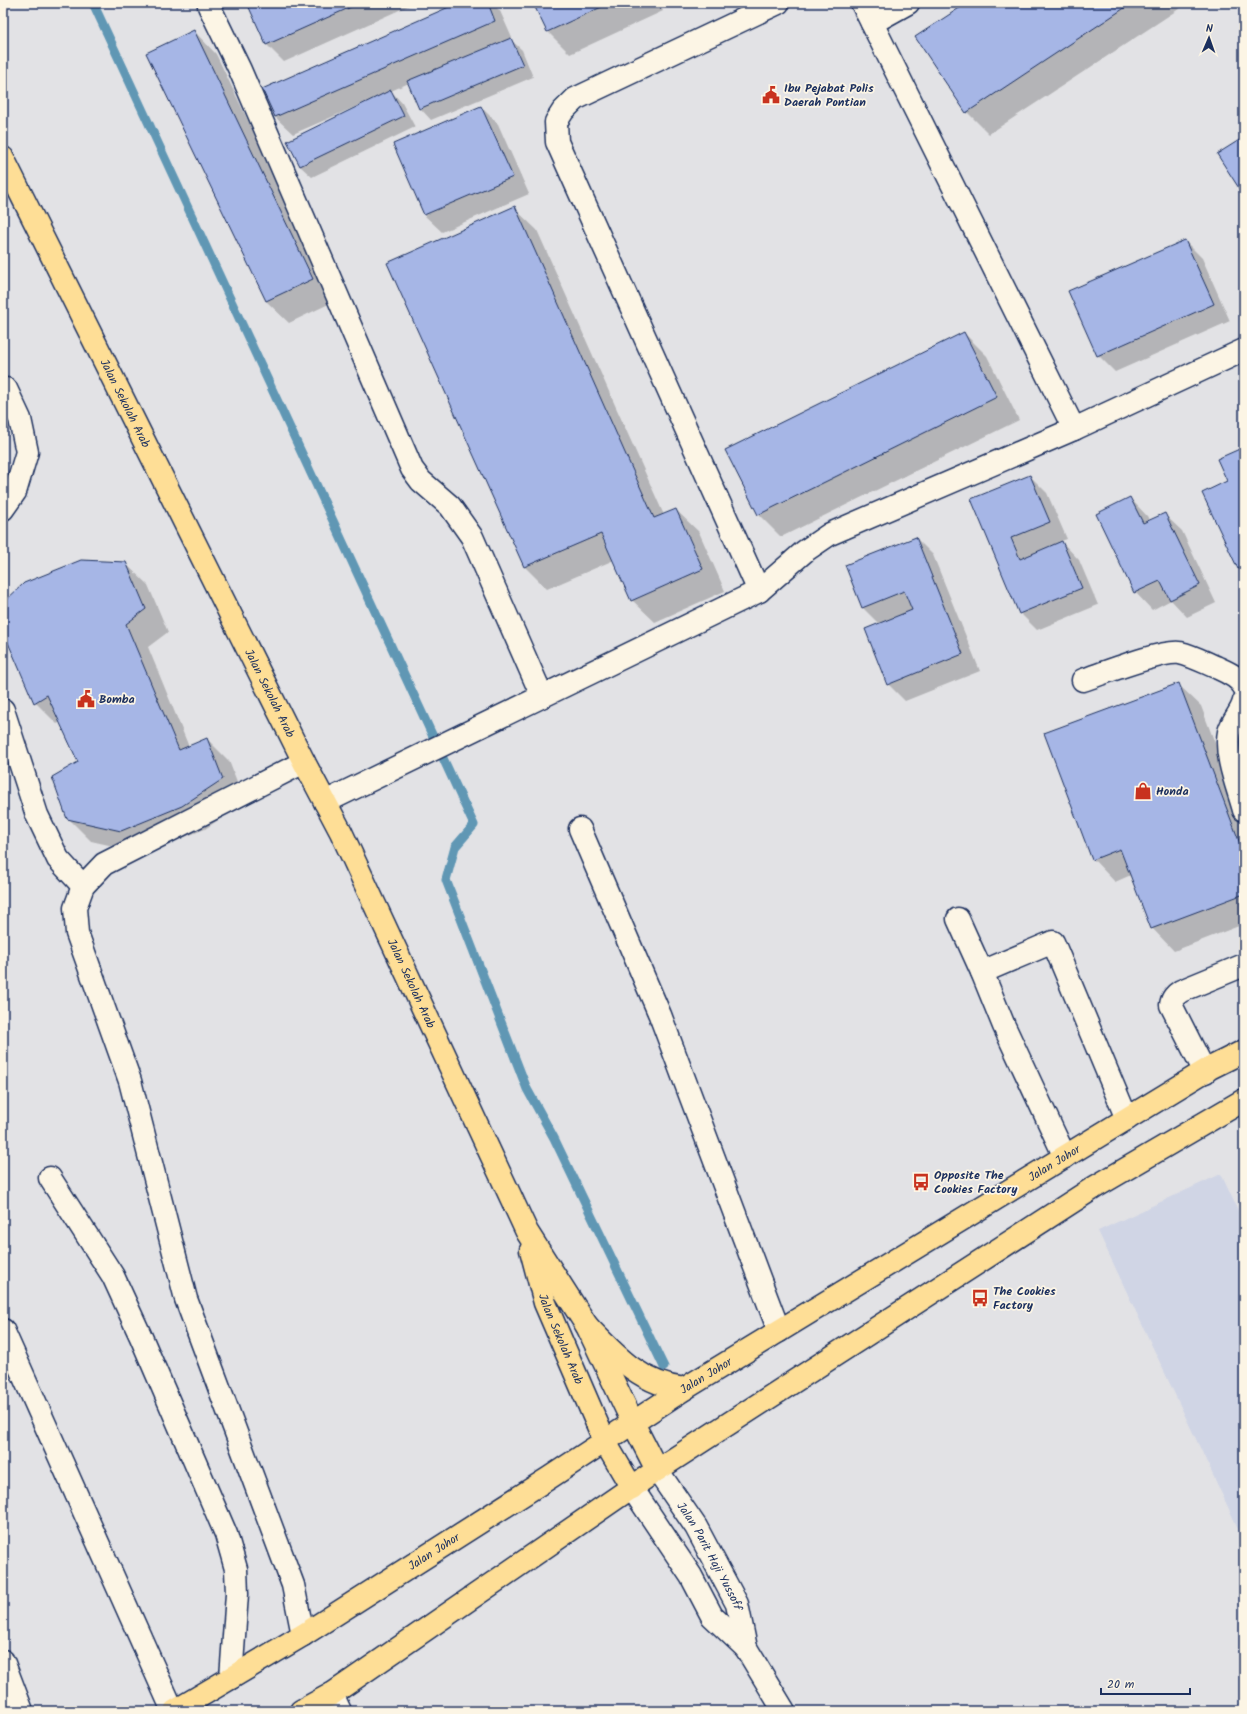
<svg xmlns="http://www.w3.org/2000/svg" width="1247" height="1714" viewBox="0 0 1247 1714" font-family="Kalam,sans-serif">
<rect width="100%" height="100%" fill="#e2e2e5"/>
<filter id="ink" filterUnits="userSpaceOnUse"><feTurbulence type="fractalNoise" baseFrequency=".025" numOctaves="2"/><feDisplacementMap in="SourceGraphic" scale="8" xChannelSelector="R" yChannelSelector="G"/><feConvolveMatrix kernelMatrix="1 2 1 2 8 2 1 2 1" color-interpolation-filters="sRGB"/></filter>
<g filter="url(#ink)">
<path fill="#d0d5e5" d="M1221,1174L1244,1223V1541L1098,1231Z"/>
<path fill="#0003" d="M248,3H415L284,62L267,45Z
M445,3H492L500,11L512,38L510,39L522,50L533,77L431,120L420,108L409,83L391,91L402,103L415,127L312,177L300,166L288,141L364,104V103L293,134L275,117L450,8Z
M534,3H659L663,11L570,54L548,32Z
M969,3H1188L989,134L967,112Z
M194,31L216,54L335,301L289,323L266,301Z
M481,107L498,124L529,194L442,232L424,215Z
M514,208L537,230L664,515L676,510L699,532L725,591L655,622L632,600L614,560L547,589L525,567L388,263Z
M1185,241L1202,258L1230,321L1115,372L1098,355Z
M964,333L987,356L1019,420L781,537L759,515L726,450Z
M1244,448V574L1238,568L1229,482Z
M1030,476L1047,493L1067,539L1061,541L1079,560L1098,605L1037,630L1020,613L972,499Z
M1130,498L1147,516L1150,521L1164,514L1182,531L1216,603L1187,617L1171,600L1152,610L1135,592Z
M916,538L933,555L980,671L905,701L888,684L879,624L863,608L846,565Z
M125,563L148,585L168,632L148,647L189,747L207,739L229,761L245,802L205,829L144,853L91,841L68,818L79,762L61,722L57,724L35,702L3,629V604Z
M1178,684L1201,706L1244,820V924L1174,951L1152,928L1131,875L1115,882L1093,859Z"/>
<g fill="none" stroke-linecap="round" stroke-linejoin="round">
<path stroke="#6097b4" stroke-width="9" d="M93,3L474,825L455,847L446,880L527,1089L554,1138L664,1367"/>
</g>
<path fill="#a6b6e6" stroke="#1b2f5e" d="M247,3H360L266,45Z
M458,3H488L495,21L275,117L262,89Z
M533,3H610L547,32Z
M967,3H1132L966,113L915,37Z
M194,30L313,279L266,301L146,53Z
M511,38L523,65L419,109L407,81Z
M391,90L404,116L300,166L287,141Z
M481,106L513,177L424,215L393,144Z
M1244,137V196L1217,154Z
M515,206L654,518L676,509L703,569L631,601L601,534L524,567L387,263Z
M1185,240L1214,304L1097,356L1068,291Z
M964,332L997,397L758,515L725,450Z
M1244,447V566L1238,569L1202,493L1227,481L1217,459Z
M1030,475L1050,522L1011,538L1020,559L1062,541L1082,588L1019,614L971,499Z
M1130,497L1143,523L1165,513L1200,585L1170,600L1160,581L1134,593L1096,514Z
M916,537L963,654L887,685L865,629L912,610L904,591L862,608L845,565Z
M81,560L126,562L146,609L126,624L179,750L207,738L223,779L182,806L121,831L67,819L52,777L78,762L47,695L34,703L3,631V603L24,583Z
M1179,683L1244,854V894L1151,929L1120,849L1092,860L1044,733Z"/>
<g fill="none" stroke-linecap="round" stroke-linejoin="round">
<g stroke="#1b2f5e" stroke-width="25">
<g id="minor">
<path d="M862,3L1074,429"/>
<path d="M209,6L240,70L412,469L421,481L450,506L472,537L542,696"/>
<path d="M872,23L908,3"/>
<path d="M3,509L15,492L27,452L20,419L6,389"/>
<path d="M759,591L557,142L556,122L563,111L575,99L778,3"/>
<path d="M1083,680C1104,673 1162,650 1180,653C1193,656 1206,663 1218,668C1227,672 1239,677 1244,687"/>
<path d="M1244,701C1242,712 1232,720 1229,732C1224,754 1238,788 1244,810"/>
<path d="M3,710L37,815L58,859L83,886"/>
<path d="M325,802L759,591L805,551L830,534L1074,429L1244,350"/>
<path d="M580,829L660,1015L779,1331"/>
<path d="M958,919L982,972L1004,1026L1065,1157"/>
<path d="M982,972L1053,942L1127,1119"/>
<path d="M1205,1072L1171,1005C1172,998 1175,995 1181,991L1244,965"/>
<path d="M50,1178L113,1276L141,1337L226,1534L236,1569L237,1594L231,1678"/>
<path d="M3,1330L173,1711"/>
<path id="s1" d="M657,1470L696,1527L737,1604L746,1648"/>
<path d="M632,1488L691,1576L712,1616L746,1648L784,1711"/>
<path d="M303,1635L293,1585L186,1299L130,1081L77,933L75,908L83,886L104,864L304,762"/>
<path d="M3,1661L22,1711"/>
<path d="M332,1694L340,1711"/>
</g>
</g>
<g stroke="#1b2f5e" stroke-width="25">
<g id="major">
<path id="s2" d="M3,158L304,762L341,832L527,1232L587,1326L633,1423L657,1470"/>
<path id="s3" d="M531,1250L545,1303L605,1442L632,1488"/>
</g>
</g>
<g stroke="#1b2f5e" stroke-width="25">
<g id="highway">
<path d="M587,1326C616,1356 641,1384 684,1389"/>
<path id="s4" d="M175,1711L303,1635L549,1478L684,1389L1210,1068L1244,1051"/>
<path d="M301,1711L332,1694L657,1470L1095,1187L1244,1100"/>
</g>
</g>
<use href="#minor" stroke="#fcf5e5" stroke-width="22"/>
<use href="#major" stroke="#fede96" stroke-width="22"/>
<use href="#highway" stroke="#fede96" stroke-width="22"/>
</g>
</g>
<defs>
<g id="civic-bare" transform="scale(1.38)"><path d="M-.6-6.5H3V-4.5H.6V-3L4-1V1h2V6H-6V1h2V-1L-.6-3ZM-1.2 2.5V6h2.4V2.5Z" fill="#c8321e" stroke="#fcf5e5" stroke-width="2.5" paint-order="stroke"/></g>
<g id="shop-bare" transform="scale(1.38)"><path d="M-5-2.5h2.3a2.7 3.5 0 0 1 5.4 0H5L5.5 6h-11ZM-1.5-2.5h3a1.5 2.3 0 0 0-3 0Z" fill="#c8321e" stroke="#fcf5e5" stroke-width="2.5" paint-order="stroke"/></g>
<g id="bus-bare" transform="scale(1.38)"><path d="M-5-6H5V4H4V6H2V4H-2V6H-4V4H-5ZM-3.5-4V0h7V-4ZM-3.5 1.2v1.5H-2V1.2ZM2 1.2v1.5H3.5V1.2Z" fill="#c8321e" stroke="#fcf5e5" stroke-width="2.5" paint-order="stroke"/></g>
</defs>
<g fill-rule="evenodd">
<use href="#civic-bare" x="771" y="95"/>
<use href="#civic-bare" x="86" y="699"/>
<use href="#shop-bare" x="1143" y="791"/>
<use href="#bus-bare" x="921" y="1182"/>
<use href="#bus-bare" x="980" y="1298"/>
</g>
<g text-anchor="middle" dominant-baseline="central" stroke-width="3.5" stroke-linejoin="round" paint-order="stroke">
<g font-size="12" font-weight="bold" fill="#1b2f5e" stroke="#fcf5e5" text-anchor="start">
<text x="784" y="88">Ibu Pejabat Polis<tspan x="784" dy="14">Daerah Pontian</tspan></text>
<text x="99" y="699">Bomba</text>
<text x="1156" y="791">Honda</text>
<text x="934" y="1175">Opposite The<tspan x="934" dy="14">Cookies Factory</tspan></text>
<text x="993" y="1291">The Cookies<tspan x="993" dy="14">Factory</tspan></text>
</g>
<g font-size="12" fill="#1b2f5e" stroke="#fcf5e5">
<text stroke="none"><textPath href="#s2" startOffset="274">Jalan Sekolah Arab</textPath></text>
<text stroke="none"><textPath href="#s2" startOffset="598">Jalan Sekolah Arab</textPath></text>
<text stroke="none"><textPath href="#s2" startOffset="921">Jalan Sekolah Arab</textPath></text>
<text stroke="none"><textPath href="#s4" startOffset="1036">Jalan Johor</textPath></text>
<text stroke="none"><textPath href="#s3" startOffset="94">Jalan Sekolah Arab</textPath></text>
<text stroke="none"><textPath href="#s4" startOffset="628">Jalan Johor</textPath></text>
<text stroke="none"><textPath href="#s4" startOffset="304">Jalan Johor</textPath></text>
<text stroke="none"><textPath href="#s1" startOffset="101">Jalan Parit Haji Yussoff</textPath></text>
</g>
</g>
<rect width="1247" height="1714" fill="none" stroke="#fcf5e5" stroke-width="16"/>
<rect x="8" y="8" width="1231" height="1698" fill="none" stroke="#1b2f5e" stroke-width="1.5" filter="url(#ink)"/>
<g transform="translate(1209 38) rotate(2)" stroke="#fcf5e5" stroke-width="3" paint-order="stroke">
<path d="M0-3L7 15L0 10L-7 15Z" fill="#1b2f5e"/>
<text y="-6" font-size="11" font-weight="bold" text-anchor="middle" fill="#1b2f5e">N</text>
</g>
<path d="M1101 1688v6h89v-6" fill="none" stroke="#1b2f5e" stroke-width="2"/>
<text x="1107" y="1688" font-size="12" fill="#1b2f5e" stroke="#fcf5e5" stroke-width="3" paint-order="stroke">20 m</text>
</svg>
